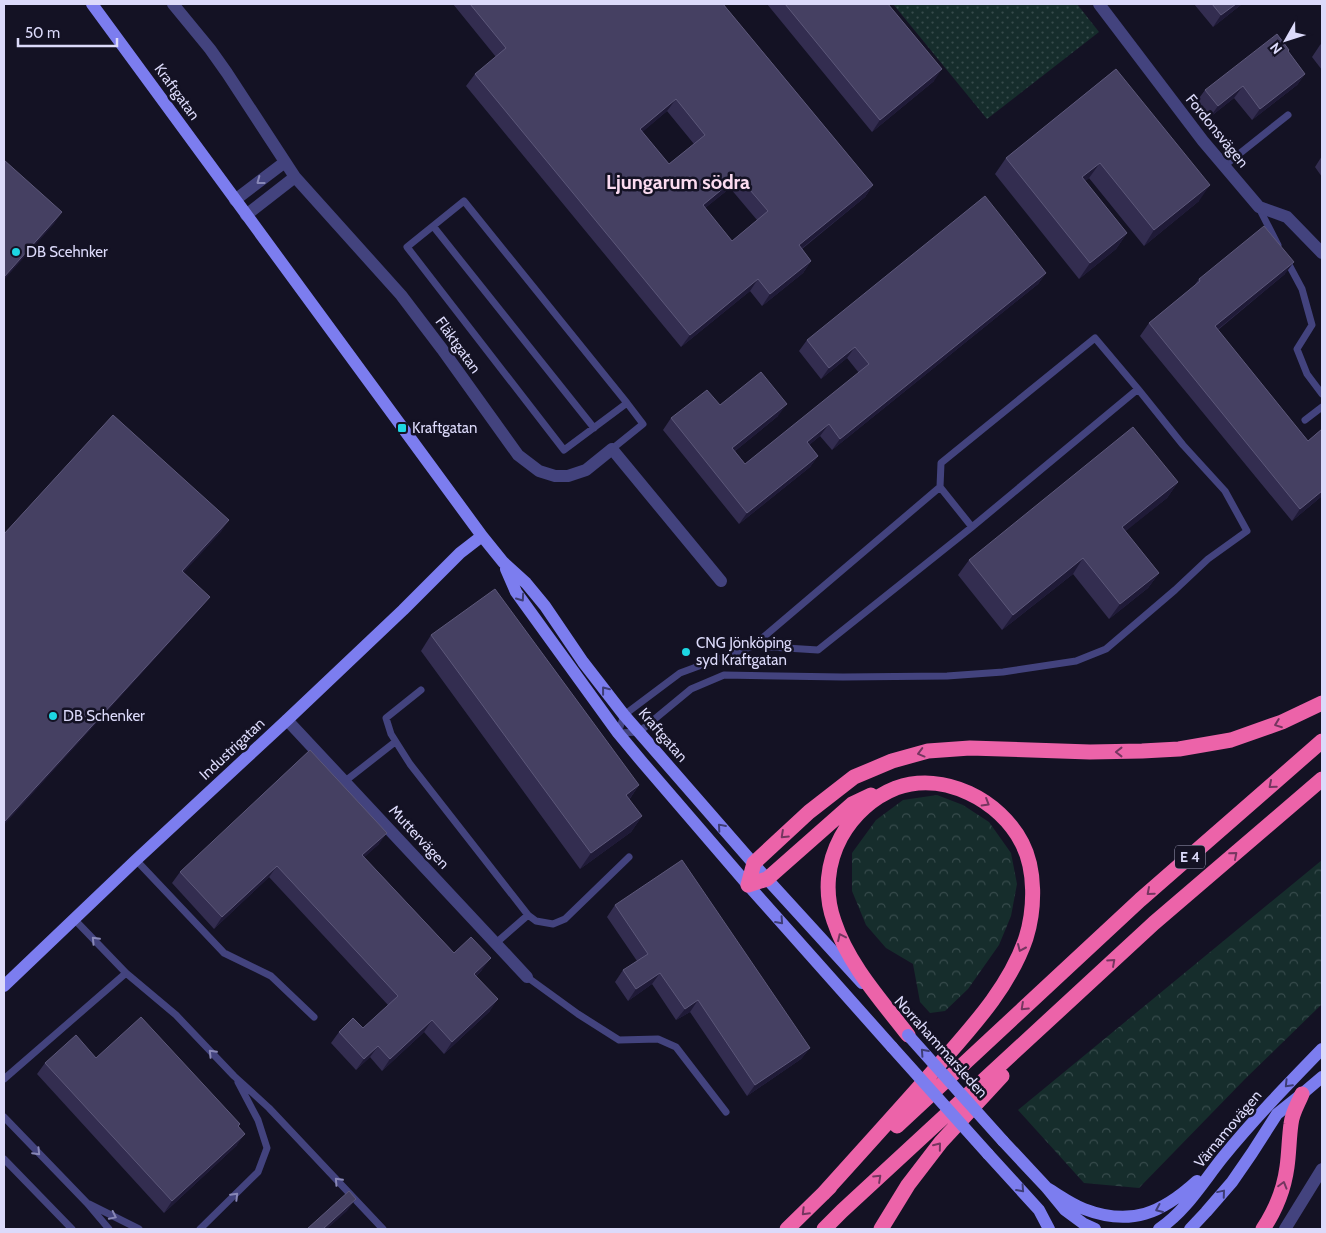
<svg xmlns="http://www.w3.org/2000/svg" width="1326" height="1233" viewBox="0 0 1326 1233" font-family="Cabin,sans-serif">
<defs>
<pattern id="grass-dots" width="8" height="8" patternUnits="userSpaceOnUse" patternTransform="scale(1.25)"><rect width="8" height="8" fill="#162d2c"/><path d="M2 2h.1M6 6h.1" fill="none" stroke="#374b4c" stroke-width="1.8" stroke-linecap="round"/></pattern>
<pattern id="forest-crowns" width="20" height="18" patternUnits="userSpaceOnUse" patternTransform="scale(1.25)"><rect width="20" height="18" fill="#162d2c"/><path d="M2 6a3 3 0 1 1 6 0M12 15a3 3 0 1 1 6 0" fill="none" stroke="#374b4c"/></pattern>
</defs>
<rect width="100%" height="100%" fill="#141224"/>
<path fill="url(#grass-dots)" d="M893,4H1077L1099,32L987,119Z"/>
<path fill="url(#forest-crowns)" d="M937,795L963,805L989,822L1011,853L1017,884L1011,916L999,945L968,989L945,1011L930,1013L920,1002L913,964L886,948L866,925L852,891V853L876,820L903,800Z
M1322,860V1004L1245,1079L1139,1188L1084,1183L1018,1110Z"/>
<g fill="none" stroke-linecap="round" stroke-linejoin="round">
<path stroke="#43437e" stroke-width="7" d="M1224,166L1288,115
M1259,208L1278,245
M433,226L594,428
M1287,261L1302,289L1312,325L1297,349L1307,374L1322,394
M1138,389L1183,445L1225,491L1247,531L1208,559L1175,590L1106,649L1076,661L1003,672L947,676L843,677L724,675L691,689L639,732L618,733L624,715L680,673L753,646L818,650L972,527Z
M1305,420L1322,407
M612,449L643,424L627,403L464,201L407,247L564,450L627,403
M940,487L972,527
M753,646L940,487L941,463L1095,338L1138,389
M421,690L386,718L391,734L410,764L528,915
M344,782L395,742
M136,860L224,953L271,976L314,1017
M74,919L126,973L176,1015L234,1076L269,1108L383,1229
M496,943L528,915L536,921L553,924L565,919L629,857
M527,977L578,1014L619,1040L658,1039L676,1047L726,1112
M4,1079L126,973
M4,1117L87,1203L109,1229
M4,1159L72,1229
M89,1204L139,1229
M200,1229L258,1172L267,1148L258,1120L238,1082"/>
<path stroke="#43437e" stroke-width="12" d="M173,4L210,49L227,73L295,177L401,295L442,349L518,455L539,471L555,476H568L586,470L612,449L721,581
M1099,4L1203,141L1259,207L1287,217L1322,253
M235,200L285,162
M246,215L295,177
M287,720L527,977
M1285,1229L1322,1169"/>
<path stroke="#7c7def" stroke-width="12" d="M92,4L482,536L503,562L526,583L545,606L583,662L624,715L767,879L862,983
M506,569L516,592L618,733L643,763L748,885L892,1047
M4,986L136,860L287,720L403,610L460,553L482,536
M1003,1141L1047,1188L1065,1210L1084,1224L1095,1229
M988,1154L1039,1210L1049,1229
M1047,1188C1059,1195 1071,1204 1084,1209C1131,1227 1162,1213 1197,1181
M1159,1229C1186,1211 1203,1182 1223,1157C1254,1119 1288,1084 1322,1049
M1190,1229L1206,1212L1232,1182L1252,1153L1277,1114L1302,1094L1322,1077"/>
<path stroke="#ec63a9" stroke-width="15" d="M748,885L754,863L809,812L854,777L892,761L928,751L970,748L1090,752L1142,751L1179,749L1231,740L1282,722L1322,703
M748,885L767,879L852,804L871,795
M897,1126L1140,900L1322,741
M823,1194C861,1152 899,1110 937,1067C971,1028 1009,988 1026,938C1035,909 1036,870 1022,843C1000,800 944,771 896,788C873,797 853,815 841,837C827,863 824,893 834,921C848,964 881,1000 908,1035
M787,1229L830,1187
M824,1229L842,1211L1154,923L1322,779
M881,1229L908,1185L941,1142L1002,1076
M1263,1229C1275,1211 1284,1189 1287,1167C1289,1153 1289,1138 1291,1124C1292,1113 1298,1104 1302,1094"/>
<path stroke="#7c7def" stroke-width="12" d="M908,1035L1003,1141
M892,1047L988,1154"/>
</g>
<path fill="#332d50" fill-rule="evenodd" d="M453,4H723L873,185L865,197L802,249L811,261L803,273L762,306L750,291L681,347L466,86L475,74L496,57ZM667,111L694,144L669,164L642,132ZM730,188L757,220L732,241L705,208Z
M767,4H888L934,81L872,132Z
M1194,4H1242L1213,27Z
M1322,43V70L1312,57L1320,45Z
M1289,50L1288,51L1305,74L1297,85L1252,120L1234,98L1210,117L1197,101L1205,90Z
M1116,69L1199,201L1144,246L1089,178L1085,181L1127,233L1116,249L1079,279L995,174L1006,158Z
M1322,156V177L1315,167Z
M1046,273L1038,284L832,450L820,436L809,445L818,456L810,467L739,524L663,430L671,418L778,416L735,451L745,464L859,373L847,358L821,379L799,351L807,340Z
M1285,274L1218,330L1308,441L1322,429V496L1292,521L1140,336L1149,323L1194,286L1199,279Z
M1178,482L1167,498L1125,531L1159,573L1148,588L1109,619L1073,574L1002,630L958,575L969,560Z
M431,635L639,785L629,800L642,816L631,832L580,869L421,651Z
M379,844L364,857L454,953L482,970L476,976L490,1011L444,1054L424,1032L382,1071L370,1057L356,1070L331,1043L339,1032L363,1028L388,1005L269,877L214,929L172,883L180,872Z
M615,905L810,1048L801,1059L747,1096L690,1012L676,1020L652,984L628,1001L615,982L623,970L637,961L607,917Z
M96,1058L238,1126L237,1145L164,1213L37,1074L45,1063Z"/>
<path fill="#1f1a37" d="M1236,4H1242L1213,27L1221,15Z
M942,69L934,81L872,132L880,120Z
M1305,74L1297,85L1252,120L1260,109Z
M1243,86L1234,98L1210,117L1218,106Z
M676,99L667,111L632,141L640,129Z
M1100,163L1089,178L1071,193L1082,177Z
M738,176L730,188L694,217L703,205Z
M873,185L865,197L791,257L799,245Z
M1210,185L1199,201L1144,246L1154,230Z
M62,212L54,224L4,280V277Z
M1127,233L1116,249L1079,279L1090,263Z
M811,261L803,273L762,306L770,294Z
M1294,262L1285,274L1206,339L1215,326Z
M1046,273L1038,284L832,450L840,439Z
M758,279L750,291L681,347L690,335Z
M855,347L847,358L821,379L829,368Z
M787,404L778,416L724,460L732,448Z
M829,424L820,436L799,453L807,442Z
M818,456L810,467L739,524L747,513Z
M1178,482L1167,498L1111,543L1122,527Z
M1322,491V496L1292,521L1300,509Z
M229,520L221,532L174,583L182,571Z
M1083,558L1073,574L1002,630L1013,615Z
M1159,573L1148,588L1109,619L1120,604Z
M210,597L201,608L4,825V822Z
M639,785L628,801L626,795Z
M642,816L631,832L580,869L591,853Z
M387,833L379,844L354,867L362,855Z
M277,866L269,877L214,929L222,917Z
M491,958L482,970L466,985L474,974Z
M660,973L652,984L628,1001L636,989Z
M498,999L490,1011L444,1054L452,1042Z
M698,1000L690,1012L676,1020L685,1009Z
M432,1020L424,1032L382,1071L390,1059Z
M378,1046L370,1057L356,1070L364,1059Z
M810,1048L801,1059L747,1096L755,1085Z
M245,1134L237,1145L164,1213L172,1201Z
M356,1199L347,1211L327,1229H323Z"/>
<path fill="#454062" stroke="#5d587a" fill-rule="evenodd" d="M470,4H723L873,185L799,245L811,261L770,294L758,279L690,335L475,74L506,48ZM676,99L705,135L669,164L640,129ZM738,176L768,211L732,241L703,205Z
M785,4H888L942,69L880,120Z
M1212,4H1236L1221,15Z
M1277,34L1289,50L1288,51L1305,74L1260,109L1243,86L1218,106L1205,90Z
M1116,69L1210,185L1154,230L1100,163L1082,177L1127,233L1090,263L1006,158Z
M4,160L62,212L4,277Z
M985,196L1046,273L840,439L829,424L807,442L818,456L747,513L671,418L707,390L720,405L761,372L787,404L732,448L745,464L869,364L855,347L829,368L807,340Z
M1264,226L1294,262L1215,326L1308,441L1322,429V491L1300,509L1149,323L1200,281L1199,279Z
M113,415L229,520L182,571L210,597L4,822V534Z
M1133,427L1178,482L1122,527L1159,573L1120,604L1083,558L1013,615L969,560Z
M495,589L639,785L626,795L642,816L591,853L431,635Z
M310,750L387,833L362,855L454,953L471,937L491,958L474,974L498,999L452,1042L432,1020L390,1059L378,1046L364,1059L339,1032L353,1018L363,1028L398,996L277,866L222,917L180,872Z
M682,860L810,1048L755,1085L698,1000L685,1009L660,973L636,989L623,970L648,954L615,905Z
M141,1017L240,1124L238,1126L245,1134L172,1201L45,1063L76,1035L96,1058Z
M349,1191L356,1199L323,1229H307Z"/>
<defs><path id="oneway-chevron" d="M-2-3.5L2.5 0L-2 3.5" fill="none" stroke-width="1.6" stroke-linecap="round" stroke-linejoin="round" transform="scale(1.25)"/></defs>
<g stroke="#8887b6">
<use href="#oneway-chevron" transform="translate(260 181) rotate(143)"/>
<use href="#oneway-chevron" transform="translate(95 940) rotate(-134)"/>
<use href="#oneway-chevron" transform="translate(212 1053) rotate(-134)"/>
<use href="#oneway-chevron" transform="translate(37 1152) rotate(46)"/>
<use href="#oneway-chevron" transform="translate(338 1181) rotate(-133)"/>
<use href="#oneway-chevron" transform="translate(235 1196) rotate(-45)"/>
<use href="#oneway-chevron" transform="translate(113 1216) rotate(26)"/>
</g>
<g stroke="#3e3d75">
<use href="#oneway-chevron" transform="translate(521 598) rotate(55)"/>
<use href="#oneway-chevron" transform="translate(605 690) rotate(-128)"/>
<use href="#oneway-chevron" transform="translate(721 827) rotate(-131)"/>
<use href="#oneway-chevron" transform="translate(780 921) rotate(48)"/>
<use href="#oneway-chevron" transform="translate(924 1052) rotate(-132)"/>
<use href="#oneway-chevron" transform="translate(1288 1084) rotate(134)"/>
<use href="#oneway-chevron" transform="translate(1021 1189) rotate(48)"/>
<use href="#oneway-chevron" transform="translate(1222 1193) rotate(-50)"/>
<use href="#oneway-chevron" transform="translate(1159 1209) rotate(156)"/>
</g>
<g stroke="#753660">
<use href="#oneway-chevron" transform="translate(1278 724) rotate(159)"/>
<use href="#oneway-chevron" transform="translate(1119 752) rotate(180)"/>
<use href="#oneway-chevron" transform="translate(921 753) rotate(165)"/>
<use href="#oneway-chevron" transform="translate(1272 785) rotate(139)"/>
<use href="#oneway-chevron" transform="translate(986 803) rotate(31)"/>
<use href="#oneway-chevron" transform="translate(784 835) rotate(137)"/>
<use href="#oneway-chevron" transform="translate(1234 855) rotate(-41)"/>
<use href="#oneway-chevron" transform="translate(1150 892) rotate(139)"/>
<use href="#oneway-chevron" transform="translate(841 937) rotate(-115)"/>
<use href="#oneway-chevron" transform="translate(1021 948) rotate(114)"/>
<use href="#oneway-chevron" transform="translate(1112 962) rotate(-42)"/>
<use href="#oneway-chevron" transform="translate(1024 1007) rotate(137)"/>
<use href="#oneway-chevron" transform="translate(938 1146) rotate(-51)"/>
<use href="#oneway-chevron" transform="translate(878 1178) rotate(-43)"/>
<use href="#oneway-chevron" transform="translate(1283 1185) rotate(-74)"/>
<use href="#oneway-chevron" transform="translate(805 1212) rotate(135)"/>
</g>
<g fill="#1dd6e3" stroke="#141224" stroke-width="2">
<circle cx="16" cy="252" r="5"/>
<rect x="397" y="423" width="10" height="10" rx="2.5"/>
<circle cx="686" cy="652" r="5"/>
<circle cx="53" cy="716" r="5"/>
</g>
<g text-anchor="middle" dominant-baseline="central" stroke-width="5" stroke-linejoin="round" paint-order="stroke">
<rect fill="#141224" stroke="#a09eba" stroke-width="1" x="1175" y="845.5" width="30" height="23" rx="4"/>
<g font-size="14" font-weight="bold" fill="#dcdafa">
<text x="1190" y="857">E 4</text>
</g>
<g font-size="15" fill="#dcdafa" stroke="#141224">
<text transform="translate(177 92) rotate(54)">Kraftgatan</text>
<text transform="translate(1217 131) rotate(51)">Fordonsvägen</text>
<text transform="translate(458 345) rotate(54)">Fläktgatan</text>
<text transform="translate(663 735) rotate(49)">Kraftgatan</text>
<text transform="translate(232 749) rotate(-43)">Industrigatan</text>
<text transform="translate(419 837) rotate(47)">Muttervägen</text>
<text transform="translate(941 1047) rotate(48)">Norrahammarsleden</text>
<text transform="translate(1228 1129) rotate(-50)">Värnamovägen</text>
</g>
<g font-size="15" fill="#dcdafa" stroke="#141224" text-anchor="start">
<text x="26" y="252">DB Scehnker</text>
<text x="412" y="428">Kraftgatan</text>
<text x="696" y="643">CNG Jönköping<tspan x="696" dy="17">syd Kraftgatan</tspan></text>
<text x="63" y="716">DB Schenker</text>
</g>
<g font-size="20" font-weight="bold" fill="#fbdbf0" stroke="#141224">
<text x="678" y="182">Ljungarum södra</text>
</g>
</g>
<rect width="1326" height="1233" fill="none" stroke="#dcdafa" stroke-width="10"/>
<g transform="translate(1286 40) rotate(231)" stroke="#141224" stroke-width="4" paint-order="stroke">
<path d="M0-4L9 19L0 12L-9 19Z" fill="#dcdafa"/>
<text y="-8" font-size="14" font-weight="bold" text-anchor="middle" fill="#dcdafa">N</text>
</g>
<path d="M18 38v8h99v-8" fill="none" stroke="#dcdafa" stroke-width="2.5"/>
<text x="25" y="38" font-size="15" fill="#dcdafa" stroke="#141224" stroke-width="4" paint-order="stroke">50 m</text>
</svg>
